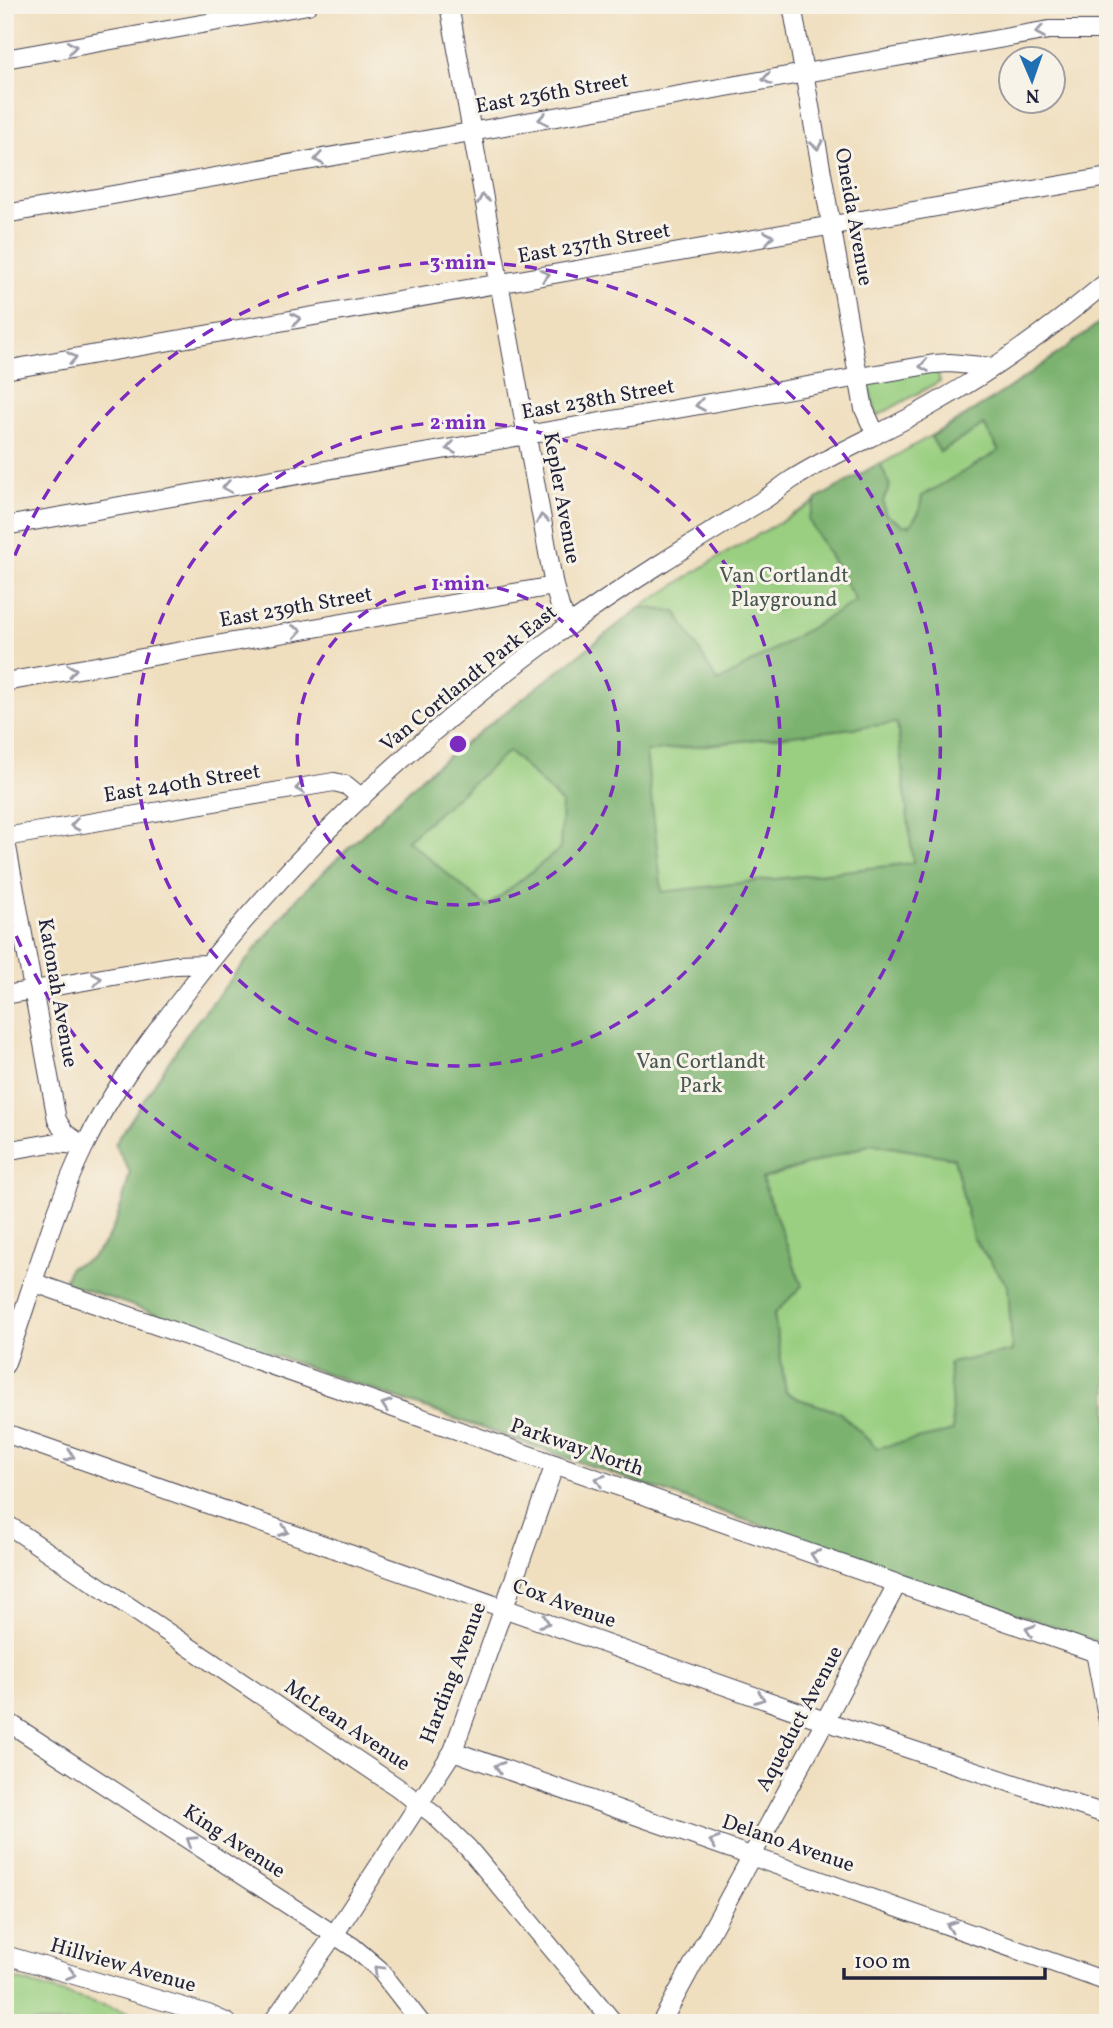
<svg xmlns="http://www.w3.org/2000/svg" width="1113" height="2028" viewBox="0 0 1113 2028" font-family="Vollkorn,serif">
<rect width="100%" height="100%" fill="#f7f3e8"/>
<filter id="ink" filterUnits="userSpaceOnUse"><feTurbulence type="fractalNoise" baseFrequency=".0143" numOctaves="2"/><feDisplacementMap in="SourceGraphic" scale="14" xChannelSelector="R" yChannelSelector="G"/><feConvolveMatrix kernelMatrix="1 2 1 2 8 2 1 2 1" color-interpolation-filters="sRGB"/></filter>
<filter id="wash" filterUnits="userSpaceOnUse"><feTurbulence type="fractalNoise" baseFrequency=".00686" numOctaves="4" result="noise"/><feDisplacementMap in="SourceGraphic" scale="28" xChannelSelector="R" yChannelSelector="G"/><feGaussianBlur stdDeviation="1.57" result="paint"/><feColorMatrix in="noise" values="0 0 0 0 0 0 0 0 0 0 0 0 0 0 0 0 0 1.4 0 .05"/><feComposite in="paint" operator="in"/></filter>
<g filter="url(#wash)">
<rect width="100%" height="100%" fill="#f0dfbf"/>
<path fill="#9acf81" stroke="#5e785e" stroke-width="2" d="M1108,316V1647L64,1282L70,1267C77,1264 85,1263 91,1258C115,1239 123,1201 130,1172L115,1144L189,1031L299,896L423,776L641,607L714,560L993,400L1069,346Z
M936,367L940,381L877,416L866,379Z
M5,1976L164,2023H5Z"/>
<path fill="#7bb26f" stroke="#4e6a55" stroke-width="2" fill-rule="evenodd" d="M1108,316V1646L64,1282L70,1267C77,1264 85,1263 91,1258C115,1239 123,1201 130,1172L115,1144L189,1031L299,896L423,776L641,607L676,612L718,682L856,601L808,519L817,499L880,463L890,486L883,501L885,514L903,525H910L919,512L922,496L999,451L984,425L940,452L931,437C993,400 1051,361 1108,316ZM897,723L913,863L662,892L646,752ZM509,751L562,803L560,849L487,907L407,840ZM872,1144L954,1158L973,1238L1008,1286L1012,1351L949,1363L953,1431L877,1448L839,1412L799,1399L786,1392L774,1314L802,1286L762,1179Z"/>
</g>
<g filter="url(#ink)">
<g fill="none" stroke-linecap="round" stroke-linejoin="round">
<g stroke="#413e4f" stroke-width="20">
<path id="minor" d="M449,5L554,586L561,610L570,625
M792,5L864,409L876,435
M5,59L308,5
M5,214L1049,30H1108
M5,370L1108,177
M5,526L934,364L950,363L992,367
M5,682L554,586
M5,836L57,1120L65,1133L84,1146
M5,837L334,782L346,785L362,798
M5,995L176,965L208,964
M5,1151L51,1143L81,1145
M32,1282L1108,1657
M5,1365C32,1292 50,1217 84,1147C110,1093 148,1042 185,994C289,857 419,735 557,634C624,585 694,542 765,499C774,493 782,486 791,480C835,452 886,432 932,405C994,370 1053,327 1108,281
M5,1433L825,1721L1108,1815
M5,1523L397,1787L433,1814L468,1848L614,2023
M1095,1652L1108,1721
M5,1720L353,1947L379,1969L421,2023
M453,1751L1108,1982
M5,1955L208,2014L228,2023
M272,2023L334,1935L453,1751L555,1464
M661,2023L825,1721L897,1584"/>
</g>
<use href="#minor" stroke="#fff" stroke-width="18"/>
</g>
<defs><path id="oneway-chevron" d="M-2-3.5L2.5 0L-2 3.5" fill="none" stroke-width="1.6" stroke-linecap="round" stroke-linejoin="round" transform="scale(1.75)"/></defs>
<g stroke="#9c9ca7">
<use href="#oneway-chevron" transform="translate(1040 32) rotate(171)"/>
<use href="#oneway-chevron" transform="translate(72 47) rotate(-10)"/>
<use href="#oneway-chevron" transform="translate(767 79) rotate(170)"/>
<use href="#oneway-chevron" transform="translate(543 119) rotate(170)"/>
<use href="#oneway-chevron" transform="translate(817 145) rotate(80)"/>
<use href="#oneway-chevron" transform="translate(319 159) rotate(170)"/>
<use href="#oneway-chevron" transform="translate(483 199) rotate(-100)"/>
<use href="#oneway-chevron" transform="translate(769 237) rotate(-10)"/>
<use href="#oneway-chevron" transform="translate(545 275) rotate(-10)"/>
<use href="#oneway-chevron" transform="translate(296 319) rotate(-10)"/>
<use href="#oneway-chevron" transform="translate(72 358) rotate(-10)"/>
<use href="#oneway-chevron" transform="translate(924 366) rotate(170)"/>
<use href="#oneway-chevron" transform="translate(700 405) rotate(170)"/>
<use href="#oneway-chevron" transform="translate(451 448) rotate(170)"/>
<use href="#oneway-chevron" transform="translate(227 487) rotate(170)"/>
<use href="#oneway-chevron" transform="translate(542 519) rotate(-100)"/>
<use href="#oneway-chevron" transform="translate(297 631) rotate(-10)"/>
<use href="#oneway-chevron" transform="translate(72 670) rotate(-10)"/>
<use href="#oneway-chevron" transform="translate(300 788) rotate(171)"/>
<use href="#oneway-chevron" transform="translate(75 825) rotate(171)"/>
<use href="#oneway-chevron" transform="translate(97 979) rotate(-10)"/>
<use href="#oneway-chevron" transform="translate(386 1405) rotate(-161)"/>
<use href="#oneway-chevron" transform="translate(70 1456) rotate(19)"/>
<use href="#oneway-chevron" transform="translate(600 1480) rotate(-161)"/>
<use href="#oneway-chevron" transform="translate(284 1531) rotate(19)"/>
<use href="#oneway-chevron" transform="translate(815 1555) rotate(-161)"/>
<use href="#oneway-chevron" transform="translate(545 1622) rotate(20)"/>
<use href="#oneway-chevron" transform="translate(1030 1630) rotate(-161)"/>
<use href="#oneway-chevron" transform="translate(760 1698) rotate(20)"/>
<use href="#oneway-chevron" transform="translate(499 1767) rotate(-161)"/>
<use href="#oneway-chevron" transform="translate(191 1841) rotate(-147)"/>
<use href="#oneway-chevron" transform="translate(714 1842) rotate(-161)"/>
<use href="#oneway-chevron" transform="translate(951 1926) rotate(-160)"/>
<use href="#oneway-chevron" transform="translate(378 1970) rotate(-136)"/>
<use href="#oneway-chevron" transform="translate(71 1974) rotate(16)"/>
</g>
</g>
<g fill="none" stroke="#7b2cbf" stroke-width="3.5" stroke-dasharray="12 9">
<circle cx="458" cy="744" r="161"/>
<circle cx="458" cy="744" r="322"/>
<path d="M7 575A482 482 0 1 1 7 913"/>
</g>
<g text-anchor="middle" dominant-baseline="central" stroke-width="6" stroke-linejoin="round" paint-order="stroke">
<g font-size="21" fill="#22223b" stroke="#f7f3e8">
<text transform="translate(552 94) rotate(-10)">East 236th Street</text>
<text transform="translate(853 217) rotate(80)">Oneida Avenue</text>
<text transform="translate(594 244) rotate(-10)">East 237th Street</text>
<text transform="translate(598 400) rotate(-10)">East 238th Street</text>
<text transform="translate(561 498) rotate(80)">Kepler Avenue</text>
<text transform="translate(296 608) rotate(-10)">East 239th Street</text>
<text transform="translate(469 679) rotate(-39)">Van Cortlandt Park East</text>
<text transform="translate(182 784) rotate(-9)">East 240th Street</text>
<text transform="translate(57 993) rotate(80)">Katonah Avenue</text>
<text transform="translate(577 1448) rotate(19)">Parkway North</text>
<text transform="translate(564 1604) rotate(20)">Cox Avenue</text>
<text transform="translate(454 1673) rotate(-69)">Harding Avenue</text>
<text transform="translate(800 1719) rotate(-62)">Aqueduct Avenue</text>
<text transform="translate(347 1726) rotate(34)">McLean Avenue</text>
<text transform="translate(234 1842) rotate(33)">King Avenue</text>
<text transform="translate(788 1844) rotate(19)">Delano Avenue</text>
<text transform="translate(123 1966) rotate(16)">Hillview Avenue</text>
</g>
<g font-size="21" fill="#465650" stroke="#f7f3e8">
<text x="784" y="576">Van Cortlandt<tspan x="784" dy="24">Playground</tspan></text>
<text x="701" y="1062">Van Cortlandt<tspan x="701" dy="24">Park</tspan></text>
</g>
</g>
<circle cx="458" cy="744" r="10" fill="#7b2cbf" stroke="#f7f3e8" stroke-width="3.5"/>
<g font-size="21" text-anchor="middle" font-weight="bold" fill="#7b2cbf" stroke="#f7f3e8" stroke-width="6" stroke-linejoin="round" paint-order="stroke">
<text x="458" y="269">3 min</text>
<text x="458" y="429">2 min</text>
<text x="458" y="590">1 min</text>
</g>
<rect width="1113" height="2028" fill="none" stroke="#f7f3e8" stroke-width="28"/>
<g transform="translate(1032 80) rotate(178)"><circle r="33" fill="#f7f3e8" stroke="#a29fa3" stroke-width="2"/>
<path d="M0-5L12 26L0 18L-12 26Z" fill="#1f6fb2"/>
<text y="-10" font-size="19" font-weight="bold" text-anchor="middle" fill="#22223b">N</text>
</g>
<path d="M844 1968v10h201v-10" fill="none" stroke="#22223b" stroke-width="3.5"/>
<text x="854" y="1968" font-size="21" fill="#22223b" stroke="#f7f3e8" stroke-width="5" paint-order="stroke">100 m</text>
</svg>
